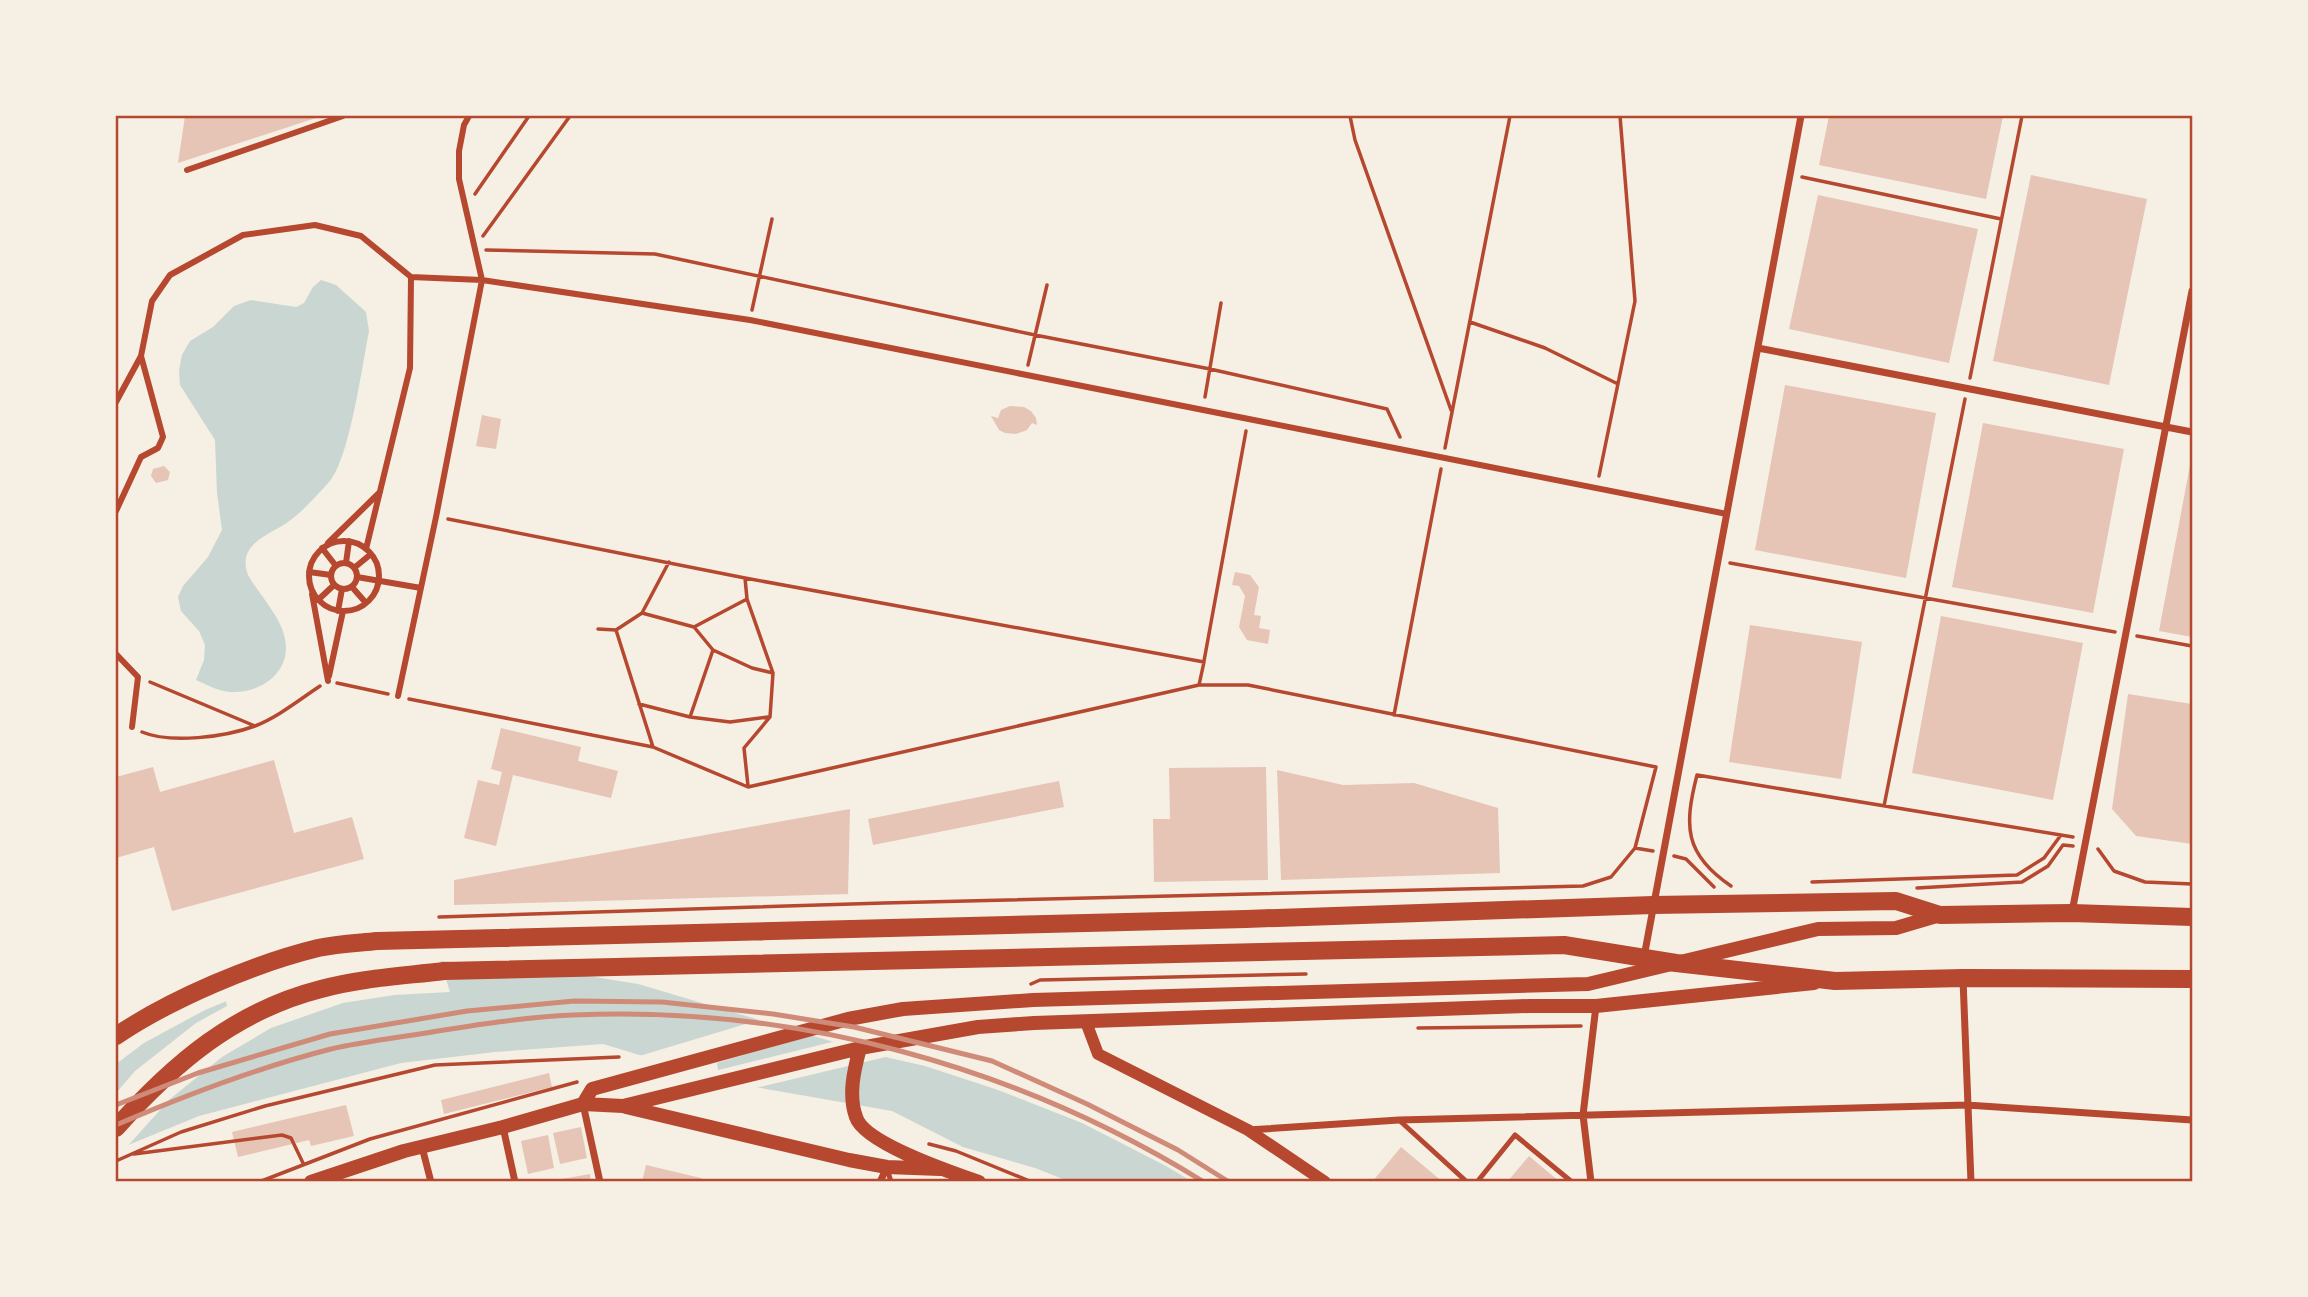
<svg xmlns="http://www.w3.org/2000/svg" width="2308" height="1297" viewBox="0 0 2308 1297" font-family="'Space Grotesk',sans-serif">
<rect width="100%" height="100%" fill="#f6efe4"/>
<path fill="#c9d6d2" d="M321,280L336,285L366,312L369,331C362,366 350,456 330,481C319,493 305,509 292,519C272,535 236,542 248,575C258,593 279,615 284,635C294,669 264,693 232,692C219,692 208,685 196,680L204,660L205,645L199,631L181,611L178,597L183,586L208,557L222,530L217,493L215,440L180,385L179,370L182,355L190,341L213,327L234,306L251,300L296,307L304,303L313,287Z
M441,961L557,971L638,984L881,1056L925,1066L998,1090L1082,1123L1166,1166L1191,1181H1068L1035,1168L963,1147L892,1111L732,1083L603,1044L495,1052L401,1063L199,1116L116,1150V1064L144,1043L205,1010L261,987L379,963Z"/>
<path fill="#f6efe4" d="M439,957L450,992L394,995L343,1003L271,1028L222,1057L170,1099L124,1150L116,1153V1093L135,1071L196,1023L227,1006L225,998L260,984L320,968L379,959Z
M766,1018L817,1033L717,1063L718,1070L840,1040L894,1055L751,1089L731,1086L636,1057Z"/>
<path fill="#e6c5b7" d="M185,116H322L178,163Z
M1829,116H2003L1986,199L1819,165Z
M2031,175L2147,199L2109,385L1993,361Z
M1818,195L1978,229L1949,363L1789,329Z
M1785,385L1936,413L1906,578L1755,550Z
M1010,406L1024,407L1031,411L1036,418L1037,425L1032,423L1027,430L1016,434L1005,433L999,430L991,416L998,418L1001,410Z
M482,415L501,419L496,449L476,446Z
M1983,423L2124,449L2093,613L1952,587Z
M2190,465L2192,466V637L2159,631Z
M164,466L170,472L168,480L156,483L151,476L153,469Z
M1235,572L1250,575L1259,587L1254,615L1261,616L1259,628L1270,630L1268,644L1247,640L1239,627L1245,596L1239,586L1232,585Z
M1941,616L2083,643L2053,800L1912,773Z
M1750,625L1862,642L1841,779L1729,762Z
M2128,694L2192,704V844L2136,836L2112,809Z
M501,728L581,747L578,761L618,771L611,798L513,775L496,846L464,838L478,780L499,785L502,772L491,769Z
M274,760L294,833L352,817L364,859L172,911L154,847L116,858V813L118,812L116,804V777L153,767L160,792Z
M1266,767L1268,880L1154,882L1153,819H1170L1169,768Z
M1277,770L1343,785L1414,783L1498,808L1500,873L1281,880Z
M1059,781L1064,807L873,845L868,819Z
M850,809L848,894L454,905V880Z
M549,1073L552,1087L444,1114L441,1100Z
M346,1105L354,1136L311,1146L309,1140L238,1157L232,1132Z
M581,1127L587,1158L560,1164L553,1133Z
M548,1135L554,1168L528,1174L521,1141Z
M1401,1147L1443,1182H1372Z
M1529,1156L1560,1182H1507Z
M646,1165L701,1178V1182H642Z
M590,1174L591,1182H556V1180Z"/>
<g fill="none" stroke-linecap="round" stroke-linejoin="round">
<path stroke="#b5482f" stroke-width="3.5" d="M1350,116L1355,140L1451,410
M1802,177L2001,219
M475,194L529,116
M483,236L570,116
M486,250L655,254L1035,335L1210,369L1387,409L1400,437
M752,310L772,219
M1470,322L1545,348L1618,384
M1028,365L1047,285
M1970,378L2022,116
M1205,397L1221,303
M1445,448L1510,116
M1599,476L1635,301L1620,116
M448,519L745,578L1204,662L1199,685
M1730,563L2115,632
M745,578L747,599L773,673L770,717L744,748L748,786
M642,613L669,562
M694,627L747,599
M598,629L616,630L642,613L694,627L713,650L752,668L773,673
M616,630L653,747
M2137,636L2192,646
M1204,661L1246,431
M150,682L255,726
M337,683L388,694
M409,699L653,747L748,787L1199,685H1248L1656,767L1635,848L1611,877L1583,886L884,903L439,917
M639,704L690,717L730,722L768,717
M1394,715L1441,469
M690,717L713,650
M142,732C171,744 225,737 255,726C278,717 299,700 320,686
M1884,806L1965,399
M1635,848L1653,851
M2098,849L2114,871L2145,882L2192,884
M1674,856L1686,859L1714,887
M1812,882L2017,875L2044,858L2061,835
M1731,886C1684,854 1684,826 1697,775L2073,837
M1917,888L2022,882L2048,866L2063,845L2073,846
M1031,984L1040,980L1306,974
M1418,1028L1581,1026
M929,1144L956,1151L1032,1182
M134,1154L282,1135L291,1138L303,1163
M116,1161L181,1132L265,1106L435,1065L619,1057
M259,1182L370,1139L577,1082"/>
<path stroke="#b5482f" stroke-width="5" d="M1399,1120L1467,1182
M887,1168L891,1182
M1477,1182L1515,1135L1572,1182"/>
<path stroke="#b5482f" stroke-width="6" d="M187,170L343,116
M411,277L482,280L750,320L1727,514
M116,402L141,356L152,301L170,275L243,235L315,225L361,236L411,277
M116,511L141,457L158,448L163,437L141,356
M309 576a35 35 0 1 1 70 0a35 35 0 1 1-70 0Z
M328,543L380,492
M322,548L336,566
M366,549L410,368L411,277
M331 576a13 13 0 1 1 26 0a13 13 0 1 1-26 0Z
M346,563L349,541
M354,568L371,554
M309,572L331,575
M357,577L421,588
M352,587L366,603
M312,594L328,681
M318,600L334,585
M338,611L342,589
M116,654L138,677L132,727
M329,676L343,611
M398,696L436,517L482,280L459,179V151L464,125L469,116"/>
<path stroke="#b5482f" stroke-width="7" d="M1758,348L2192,432
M2072,912L2192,291
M1644,957L1801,116
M1963,979L1971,1182
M583,1104L600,1182
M503,1127L515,1182
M1248,1130L1399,1120L1967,1105L2192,1120
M422,1147L431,1182
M880,1182L887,1167
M1591,1182L1583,1115L1596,1006"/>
<path stroke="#b5482f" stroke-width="12" d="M1086,1022L1098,1054L1248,1130L1325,1182"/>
<path stroke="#b5482f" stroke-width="14" d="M860,1048C854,1070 848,1095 856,1117C864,1143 953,1173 979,1182
M583,1104L592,1089L848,1019L903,1009L1033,1000L1588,984L1818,929L1896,928L1940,915
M626,1107L849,1160L887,1167L940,1169
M311,1182L404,1151L503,1127L583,1104L623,1106L860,1048L978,1027L1034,1023L1529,1006H1596L1814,983"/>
<path stroke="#b5482f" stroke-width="18" d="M116,1036C171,999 253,964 318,948C337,944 358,943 377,941L1246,919L1653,905L1896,901L1940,915L2072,913L2192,917
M116,1128C174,1063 235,1011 321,989C361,978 403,976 444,971L1564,945L1676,963L1835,981L1963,978L2192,979"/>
<path stroke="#cf8b77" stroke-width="5" d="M116,1105L198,1073L330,1034L467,1011L574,1001L662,1002L773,1014L854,1027L992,1061L1087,1104L1178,1150L1229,1182
M116,1125C186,1095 256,1068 331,1049C362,1042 395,1038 426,1033C475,1025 524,1017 573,1015C794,1005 1017,1066 1204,1182"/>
</g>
<rect width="2308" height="1297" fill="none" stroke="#f6efe4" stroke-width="234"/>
<rect x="117" y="117" width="2074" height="1063" fill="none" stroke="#b5482f" stroke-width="2.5"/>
</svg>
